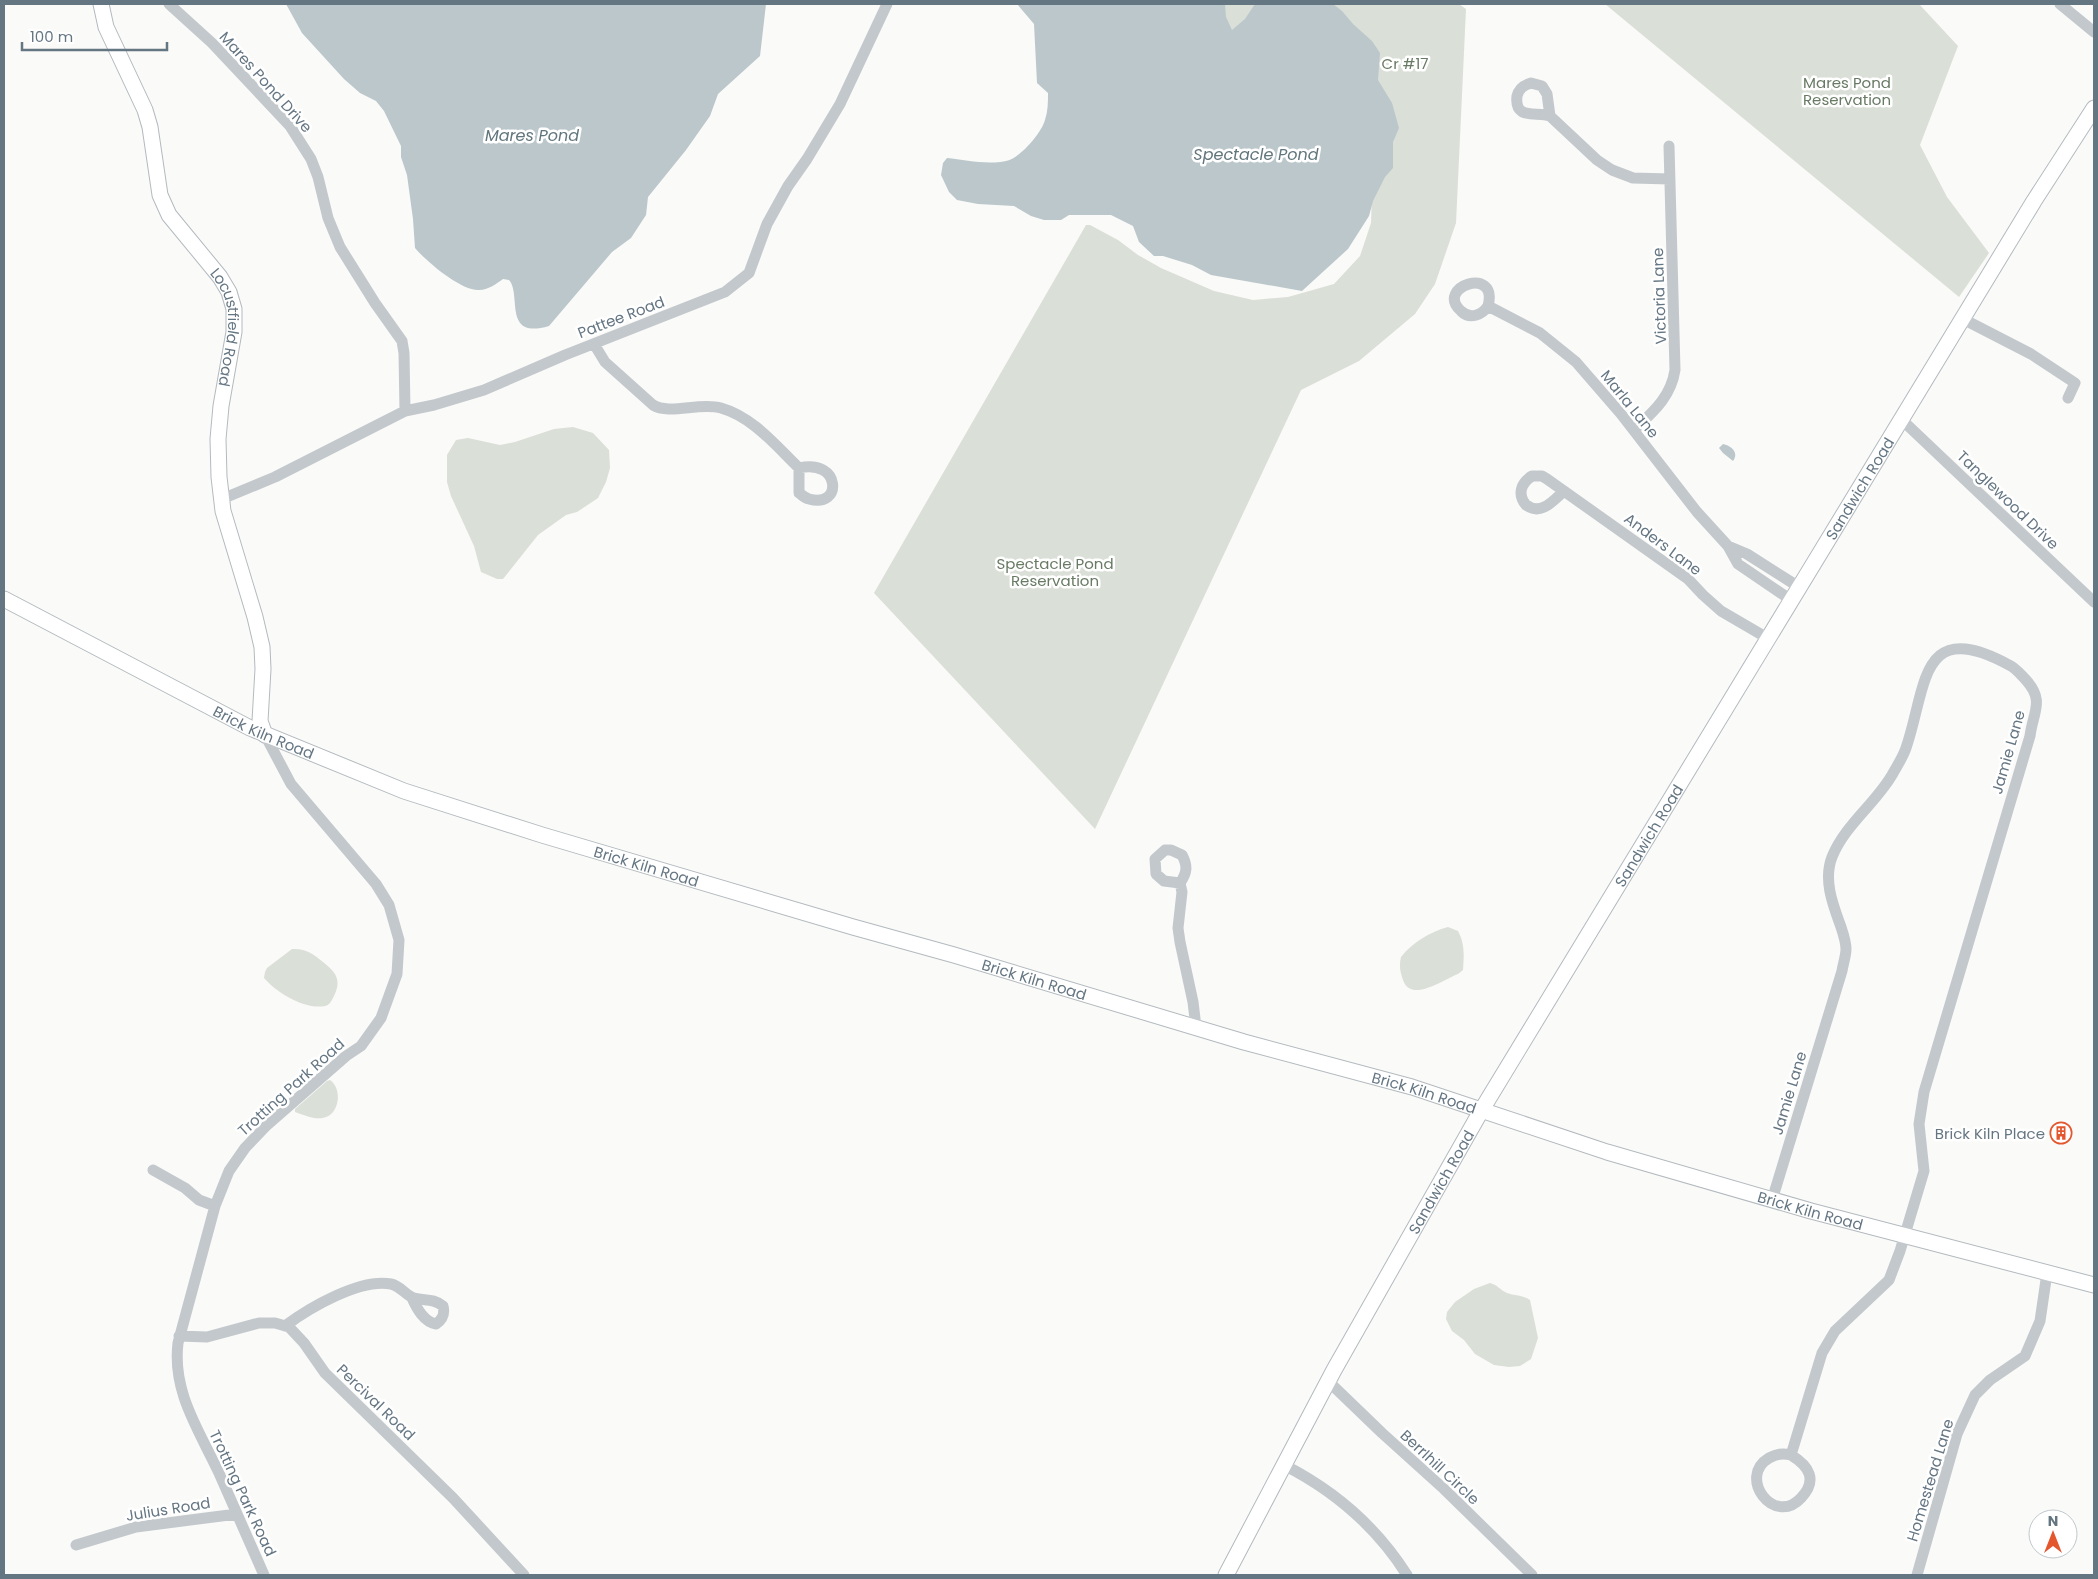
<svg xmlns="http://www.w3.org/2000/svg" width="2098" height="1579" viewBox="0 0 2098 1579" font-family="Poppins,sans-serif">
<rect width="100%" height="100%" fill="#fafaf8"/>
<path fill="#dadfd7" d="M1198,4H1459L1466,9L1456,223L1435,284L1415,314L1359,361L1301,390L1095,829L874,593L1086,225H1090L1118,240L1138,255L1161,268L1214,291L1253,300L1288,297L1334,284L1360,256L1371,223L1373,162L1225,47Z
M1605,4H1919L1958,46L1920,145L1947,197L1989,253L1959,297Z
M573,427L593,433L609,450L610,468L606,482L598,498L577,512L566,515L538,535L503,579H497L481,572L474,546L451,496L447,482V455L456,440L468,438L500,445L515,442L554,429Z
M1448,927L1458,931C1465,944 1464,956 1463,970L1458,974C1443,980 1411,1003 1403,980C1400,971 1399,966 1401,957C1413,942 1430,932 1448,927Z
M292,949C305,948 314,954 323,962C337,973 342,981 333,998C331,1001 330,1005 325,1006C305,1010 277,993 264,978L265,972L267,968Z
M330,1080C342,1088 340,1112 326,1117C317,1121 304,1115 295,1112V1109L327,1081Z
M1490,1283C1498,1285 1500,1290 1507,1293C1515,1296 1523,1295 1530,1300L1538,1338L1531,1359L1520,1366L1509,1367L1494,1365L1475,1354L1464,1340L1452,1331L1446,1319L1447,1312L1455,1302L1474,1289Z"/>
<path fill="#bbc7cb" d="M286,4H766L760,56L718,94L710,116L686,150L648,197L646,215L631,238L612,252L549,326C502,340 522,294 509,280L503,279C496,284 488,290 479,290C461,291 426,261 415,248L413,219L407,175L401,157V146L384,111L376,101L360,93L344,79L302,33Z
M1017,4H1225L1226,17L1232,30L1245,19L1255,4H1333L1342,11L1353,24L1372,41L1380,53L1378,80L1392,103L1399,128L1393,142V168L1385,177L1373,201L1369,216L1348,249L1302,291L1211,275L1192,265L1163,256H1154L1139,242L1133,226L1111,215H1069L1061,220H1044L1031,216L1014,206L978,204L957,200L949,192L941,175L943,163L947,158C965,160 987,165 1006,161C1020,158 1041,134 1045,120C1048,111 1048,102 1048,93L1037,83L1034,24Z
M1723,444C1732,446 1739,453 1733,461L1723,453L1719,448Z"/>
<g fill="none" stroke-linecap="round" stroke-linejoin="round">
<g stroke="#b3babf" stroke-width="17">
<g id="secondary">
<path id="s1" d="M101,4L106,27L145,110L150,127L160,195L169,215L220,277L229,292L234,309V332L221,406L218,439L219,477L223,511L255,617L262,647L263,669L260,721L265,735"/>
<path id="s2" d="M4,599L250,728L404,791L542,835L853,927L954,955L1244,1042L1412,1087L1607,1152L1811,1211L2094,1285"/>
<path id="s3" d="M1226,1575L1334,1370L1481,1111L2034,201L2094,108"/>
</g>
</g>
<path stroke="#c3c8cc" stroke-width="11" d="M169,4L212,43L290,126L311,159L318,177L328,218L340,247L375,303L402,341L404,353L405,411
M2060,4L2094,32
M1550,116C1537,111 1514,121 1517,96C1519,88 1524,85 1531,83L1542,86L1547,94L1550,116L1597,160L1612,170L1633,178L1670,179
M1488,306C1482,315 1470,320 1461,311C1434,287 1499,265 1488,306L1540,333L1576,362L1621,414L1697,512L1728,546L1738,564L1791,600
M1963,319L2031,354L2075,383L2068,398
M594,344L605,362L653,405C669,415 700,402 721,408C753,417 776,446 799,468C841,458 843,509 809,499C805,498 802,495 799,493V468
M1901,419L2094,602
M1634,430C1653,412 1671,397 1675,370L1669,146
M1564,491C1553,501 1541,516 1526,505C1517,494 1521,483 1532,476H1542L1547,479L1688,579L1703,595L1721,611L1769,639
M222,499L275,477L405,411L434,405L484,390L565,355L725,292L749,273L767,224L788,186L807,159L840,104L887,4
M1728,546L1747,554L1799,587
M1180,883L1164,881L1156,874L1155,859L1165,850H1171L1182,855C1188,866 1187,873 1180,883L1182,892L1178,928L1180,942L1193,1002L1196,1027
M153,1170L185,1188L199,1200L215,1206
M1772,1200L1842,971C1843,964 1846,956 1846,949C1846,942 1843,933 1841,927C1833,905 1823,880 1832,857C1845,825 1875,804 1892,775C1897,766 1903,757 1906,748C1927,687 1919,616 2009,665C2016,668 2021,675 2026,680C2045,701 2033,712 2030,736L1924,1092L1919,1124L1924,1171L1900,1251L1889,1280L1835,1331L1822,1353L1791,1455C1782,1453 1777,1454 1769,1458C1737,1477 1774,1527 1801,1498C1818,1480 1809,1466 1791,1455
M285,1326C309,1308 360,1278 391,1284C401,1286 406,1296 414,1298C425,1301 433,1298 443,1306C445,1314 443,1319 436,1324C424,1322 417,1309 412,1298
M179,1336L207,1337L259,1323H275L289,1327L304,1343L325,1373L453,1498L524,1575
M1328,1381L1382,1433L1444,1489L1532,1575
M1284,1465C1335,1491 1376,1526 1407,1575
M76,1545L136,1527L237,1514
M264,1575C249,1541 234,1507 219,1473C199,1430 172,1392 178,1343L215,1206L229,1171L245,1148L267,1125L346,1056L361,1046L381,1018L397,974L399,940L389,905L376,884L291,784L265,735
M1917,1575L1957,1434L1975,1395L1990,1380L2025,1356L2040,1321L2047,1273"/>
<use href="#secondary" stroke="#fff" stroke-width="15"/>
</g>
<defs>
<g id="building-ring" transform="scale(1.125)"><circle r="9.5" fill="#fff" stroke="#e4572e" stroke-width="1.5"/><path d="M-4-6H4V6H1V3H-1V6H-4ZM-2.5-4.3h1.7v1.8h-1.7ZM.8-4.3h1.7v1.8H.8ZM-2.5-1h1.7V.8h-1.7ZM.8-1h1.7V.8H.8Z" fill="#e4572e"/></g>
</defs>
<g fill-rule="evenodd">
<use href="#building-ring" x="2061" y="1133"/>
</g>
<g text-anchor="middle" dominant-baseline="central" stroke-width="5" stroke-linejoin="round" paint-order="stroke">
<g font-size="15" fill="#687a64" stroke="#fff">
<text x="1405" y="63">Cr #17</text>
<text x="1847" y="82">Mares Pond<tspan x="1847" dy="17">Reservation</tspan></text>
<text x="1055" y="563">Spectacle Pond<tspan x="1055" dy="17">Reservation</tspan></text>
</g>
<g font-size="15" fill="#657683" stroke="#fff">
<text transform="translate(266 82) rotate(48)">Mares Pond Drive</text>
<text transform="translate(1659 296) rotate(-92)">Victoria Lane</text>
<text transform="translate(621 317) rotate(-21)">Pattee Road</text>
<text stroke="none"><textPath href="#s1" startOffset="356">Locustfield Road</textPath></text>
<text transform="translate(1630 404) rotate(51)">Marla Lane</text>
<text stroke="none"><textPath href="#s3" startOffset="1258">Sandwich Road</textPath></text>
<text transform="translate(2008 500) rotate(44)">Tanglewood Drive</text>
<text transform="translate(1663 544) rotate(37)">Anders Lane</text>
<text stroke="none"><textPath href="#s2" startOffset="292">Brick Kiln Road</textPath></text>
<text transform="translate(2008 752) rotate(-74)">Jamie Lane</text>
<text stroke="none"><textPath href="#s3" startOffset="852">Sandwich Road</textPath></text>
<text stroke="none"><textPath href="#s2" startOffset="698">Brick Kiln Road</textPath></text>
<text stroke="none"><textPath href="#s2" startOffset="1102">Brick Kiln Road</textPath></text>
<text transform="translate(291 1087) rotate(-42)">Trotting Park Road</text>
<text stroke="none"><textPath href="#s2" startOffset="1508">Brick Kiln Road</textPath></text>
<text transform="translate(1789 1093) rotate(-73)">Jamie Lane</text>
<text stroke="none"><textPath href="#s3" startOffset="448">Sandwich Road</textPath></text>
<text stroke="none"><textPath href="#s2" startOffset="1912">Brick Kiln Road</textPath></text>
<text transform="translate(376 1402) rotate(44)">Percival Road</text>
<text transform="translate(1440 1467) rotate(43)">BerrIhill Circle</text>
<text transform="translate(1930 1480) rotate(-73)">Homestead Lane</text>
<text transform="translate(243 1493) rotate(65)">Trotting Park Road</text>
<text transform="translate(168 1509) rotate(-9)">Julius Road</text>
</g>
<g font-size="15" fill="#657683" stroke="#fff" text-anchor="end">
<text x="2045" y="1133">Brick Kiln Place</text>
</g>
<g font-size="16" font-style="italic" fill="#60757c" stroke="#fff">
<text x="532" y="135">Mares Pond</text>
<text x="1256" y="154">Spectacle Pond</text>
</g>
</g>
<rect width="2098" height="1579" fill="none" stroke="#657683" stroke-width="10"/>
<g transform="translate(2053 1534)"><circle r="24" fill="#ffffff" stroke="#c1c8cd"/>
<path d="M0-4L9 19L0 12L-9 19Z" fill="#e4572e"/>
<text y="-8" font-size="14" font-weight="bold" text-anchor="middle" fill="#657683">N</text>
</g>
<path d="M22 42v8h145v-8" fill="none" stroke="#657683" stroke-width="2.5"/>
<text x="30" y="42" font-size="15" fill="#657683" stroke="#ffffff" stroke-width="4" paint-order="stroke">100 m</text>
</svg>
